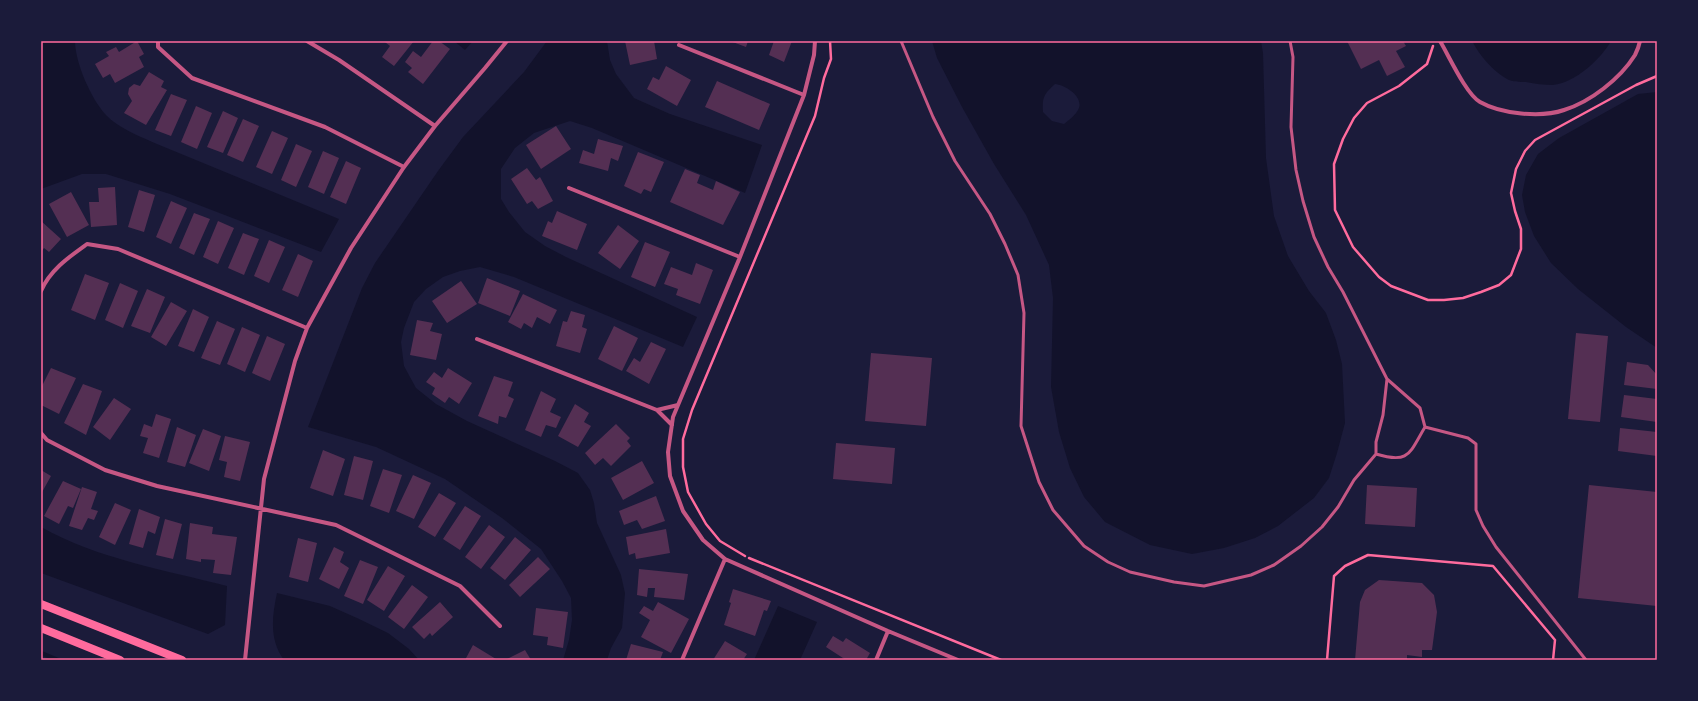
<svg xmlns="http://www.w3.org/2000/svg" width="1698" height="701" viewBox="0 0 1698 701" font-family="'Varela Round',sans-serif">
<rect width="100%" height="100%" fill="#1b1b3a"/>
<path fill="#12122b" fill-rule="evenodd" d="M41,41H75C75,62 91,99 106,115C118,128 141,137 157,144L339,219L321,252L170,194L106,174H82L41,189Z
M454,41H473L465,50Z
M547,41H607L610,60L616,74L634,98L670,114L762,145L745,193L592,128L570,121L534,133L515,148L501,169V199L509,212L525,232L545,246L566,257L697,317L683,347L514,277L480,267L460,271L443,277L426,289L414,302L404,328L401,342L404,366L416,388L436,404L467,421L555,461L578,473L590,490L594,503L597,523L621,575L625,593L622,628L611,648L607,660H563L569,640L572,620L571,598L562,581L541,549L502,518L445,479L376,447L308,427L362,288L375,263L438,171L463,137L524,72Z
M932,41H1261L1263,53L1266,158L1274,216L1288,256L1309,291L1326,313L1336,340L1342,364L1345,423L1337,453L1329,478L1314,498L1278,526L1255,538L1224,548L1192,554L1150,545L1105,522L1084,497L1070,468L1059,432L1051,387L1053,298L1049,265L1026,215L994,164L962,107L937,58ZM1055,84C1065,85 1083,96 1079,108C1076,115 1069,120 1064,124L1052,121L1043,112C1042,97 1044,94 1055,84Z
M1472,41H1611C1601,59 1575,83 1553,85C1544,85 1535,84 1526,82C1520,82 1512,82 1507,79C1492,70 1480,56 1472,41Z
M1657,92V348L1626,327L1578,289L1551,263L1534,236L1525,212L1522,195L1526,175L1538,154L1559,138L1638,94Z
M41,527C98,559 165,570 227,586L225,625L208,634L41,573Z
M277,593L330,606L357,618L388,633L409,649L419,660H284C269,640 272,616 277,593Z
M778,606L817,622L800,660H754Z"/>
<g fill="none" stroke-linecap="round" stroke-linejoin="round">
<path stroke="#12122b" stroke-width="4.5" d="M41,653L58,660"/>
</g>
<path fill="#542f53" d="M137,41L144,54L139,57L144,67L115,83L110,74L103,78L95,64L109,56L106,52L116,47L119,52Z
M386,41H414L394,66L382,57L390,46L385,42Z
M433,41H439L450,49L423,84L408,72L412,68L405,62L413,51L421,57Z
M625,41H654L657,59L630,65Z
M730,41H748L746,47Z
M774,41H792L784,62L769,55Z
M1347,41H1403L1406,46L1396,51L1405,67L1387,76L1379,60L1361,69Z
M666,66L691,80L677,106L647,89L653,77L659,80Z
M149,72L164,81L161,87L167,90L146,125L124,113L132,101L128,94L129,88L134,84L140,86Z
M717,81L770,104L759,130L705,107Z
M171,94L187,100L171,136L155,130Z
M196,106L212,113L197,149L181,142Z
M223,111L238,118L223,153L207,147Z
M243,119L259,126L243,162L227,155Z
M556,126L571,149L541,169L526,145Z
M272,131L288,138L272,174L256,167Z
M598,139L623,146L618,161L611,158L608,171L579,163L583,150L594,154Z
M296,144L312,151L296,187L281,180Z
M323,151L339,158L324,194L308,187Z
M638,152L664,162L651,192L644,189L641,194L624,186Z
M346,161L361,168L346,204L330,197Z
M527,168L536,180L540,177L553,201L538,209L532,201L527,204L511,179Z
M685,169L700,175L697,183L713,190L716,181L740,192L723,225L670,202Z
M115,187L117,225L91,227L89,202H99L98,188Z
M139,190L155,195L144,232L128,227Z
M71,192L89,225L67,237L49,204Z
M171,201L187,208L171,244L156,237Z
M557,211L587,224L577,250L542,236L548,221L552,223Z
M194,213L210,219L194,255L179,248Z
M41,221L61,239L49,252L44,248L41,252Z
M218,221L234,228L218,264L203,257Z
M618,225L639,241L620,269L598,253Z
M243,233L259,239L244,275L228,268Z
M269,240L285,247L269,283L254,276Z
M645,242L670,252L655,287L631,277Z
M298,254L313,261L298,297L282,290Z
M696,263L713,270L700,304L676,295L678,289L664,284L671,267L692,275Z
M85,274L109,283L95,320L71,310Z
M487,278L520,291L510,316L478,303Z
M461,281L477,304L447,323L432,301Z
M120,283L138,291L123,328L105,320Z
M147,289L165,297L150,333L131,326Z
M523,294L557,310L550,324L537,317L532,328L524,323L521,329L508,322Z
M171,302L187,311L166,346L151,337Z
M193,309L209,317L194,352L178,346Z
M571,311L585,315L582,327L587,329L580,353L556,346L563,321L567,322Z
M417,320L433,323L430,331L442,334L436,360L410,355Z
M217,321L235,329L220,365L201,358Z
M614,326L638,338L622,371L598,359Z
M242,327L260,335L245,372L227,364Z
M1576,333L1608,336L1600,422L1568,419Z
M267,336L285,344L270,381L252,373Z
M651,342L666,349L649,384L626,371L634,358L640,362Z
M871,353L932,358L926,426L865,421Z
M1627,362L1648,365L1657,375V389L1624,385Z
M51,368L76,378L59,414L41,405V388Z
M448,368L472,383L459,404L449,397L445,403L432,394L435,388L426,382L434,372L442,378Z
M494,376L513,382L508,396L514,399L506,418L499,416L498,424L478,416Z
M83,384L102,391L86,435L64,423Z
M541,391L556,399L550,412L561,417L556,428L546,425L541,437L525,430Z
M1624,395L1657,399V422L1621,417Z
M114,398L131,409L110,440L93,427Z
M575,404L589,413L584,422L591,426L578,447L558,436Z
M156,414L171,419L159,458L143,453L148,438L140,436L144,424L152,427Z
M616,424L630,438L627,441L631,446L611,466L603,458L595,465L585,453Z
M177,427L196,435L185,467L167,462Z
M1620,428L1657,432V456L1618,451Z
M203,429L221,436L209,471L189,463Z
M225,436L250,442L240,481L224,477L227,462L219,460Z
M836,443L895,448L892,484L833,479Z
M323,450L345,459L333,496L310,488Z
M354,456L373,461L363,500L344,495Z
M642,461L654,483L623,500L611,478Z
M383,469L402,475L389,513L370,506Z
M41,470L51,476L41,494Z
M413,475L431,483L414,519L396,511Z
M63,481L81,489L73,508L68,506L59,524L44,516Z
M1367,485L1417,488L1415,527L1365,524Z
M1589,485L1657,492V606L1578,598Z
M82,487L97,492L91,509L98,511L94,520L88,518L82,530L69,526Z
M439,493L456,503L435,537L418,527Z
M656,496L665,521L642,529L637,520L624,525L619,511Z
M115,503L131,510L115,545L99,537Z
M465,506L481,516L460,550L443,539Z
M139,509L160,517L155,534L148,531L143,548L129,544Z
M165,519L182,524L173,559L156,555Z
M190,523L213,527L212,534L237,537L231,575L213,573L215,560L201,559V562L186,559Z
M489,525L505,537L481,569L465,557Z
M666,529L670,553L636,559L635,553L629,555L626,537Z
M515,537L531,550L505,580L490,568Z
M298,538L317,543L308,582L289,577Z
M334,547L344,552L340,562L349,568L339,589L319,579Z
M538,557L550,569L520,597L509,585Z
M360,560L378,567L363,604L344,596Z
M388,566L405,576L384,611L367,600Z
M639,569L688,574L684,600L654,597L655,588H648L647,597L637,595Z
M1379,580L1422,583L1434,595L1437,612L1432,650H1422V657L1407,655V660H1355L1360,602L1365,590Z
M412,585L428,597L404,629L388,617Z
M733,589L771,601L767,611L764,610L755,636L724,625L731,603L729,602Z
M440,602L453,617L432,636L430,633L424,639L412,627Z
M658,602L689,619L671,653L641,637L650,620L639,613L644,606L653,611Z
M536,608L568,612L563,648L547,645L548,637L533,635Z
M833,636L843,642L846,638L870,653L866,660H846L826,647Z
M725,641L747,654L743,660H713Z
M631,644L663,652L660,660H626Z
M473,645L496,659L495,660H465Z
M525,650L531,660H505Z"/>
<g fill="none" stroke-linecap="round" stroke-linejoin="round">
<path stroke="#ff6b9d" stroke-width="2.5" d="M1433,46L1427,64L1399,86L1367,103L1354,118L1343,139L1334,164L1335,210L1353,247L1379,277L1391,286L1428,300H1444L1463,298L1481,292L1499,285L1511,275L1521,249V229L1515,211L1511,193L1516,169L1525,151L1535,140L1636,85L1657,76
M745,556L720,541L706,524L688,492L683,467V439L692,410L815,116L824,78L831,59L830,41
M749,558L1001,660
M1327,660L1334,576L1345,566L1368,555L1493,566L1555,640L1553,660"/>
<path stroke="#c65784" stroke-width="3" d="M901,41L933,117L955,161L990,214L1005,244L1018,275L1024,313L1021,426L1039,482L1053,510L1084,546L1108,562L1130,572L1174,582L1204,586L1251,575L1274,565L1301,546L1322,527L1338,507L1354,480L1376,454V442L1383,415L1387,379
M1290,41L1293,57L1291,127L1296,170L1303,201L1314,237L1328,267L1343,292L1387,379L1420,408L1425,427L1468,438L1476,444V510L1483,526L1496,547L1586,660
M1376,454C1409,464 1409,454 1425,427"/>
<path stroke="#c65784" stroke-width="4" d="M158,41V47L192,78L325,127L404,167
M307,41L339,60L435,126
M815,41L814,55L804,95L740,257L673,417L668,452L670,476L683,511L703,540L725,559L888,631L958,660
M1440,41C1449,56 1466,94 1480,102C1501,114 1541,118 1564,110C1590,102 1620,79 1635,55C1637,51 1639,46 1640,41
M679,45L804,95
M569,188L740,257
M41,291C50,270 69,257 87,244L118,249L307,328
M477,339L657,410L672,425
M657,410L678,405
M41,433L47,440L105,470L157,486L336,525L460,586L500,626
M245,660L264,479L295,361L307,328L351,248L404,167L435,126L485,68L507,41
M682,660L725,559
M876,660L888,631"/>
<path stroke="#ff6b9d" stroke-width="8" d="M41,604L182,660
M41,628L120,660"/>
</g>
<rect width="1698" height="701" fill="none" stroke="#1b1b3a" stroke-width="84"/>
<rect x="42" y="42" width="1614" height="617" fill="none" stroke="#ff6b9d" stroke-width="1.5"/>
</svg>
